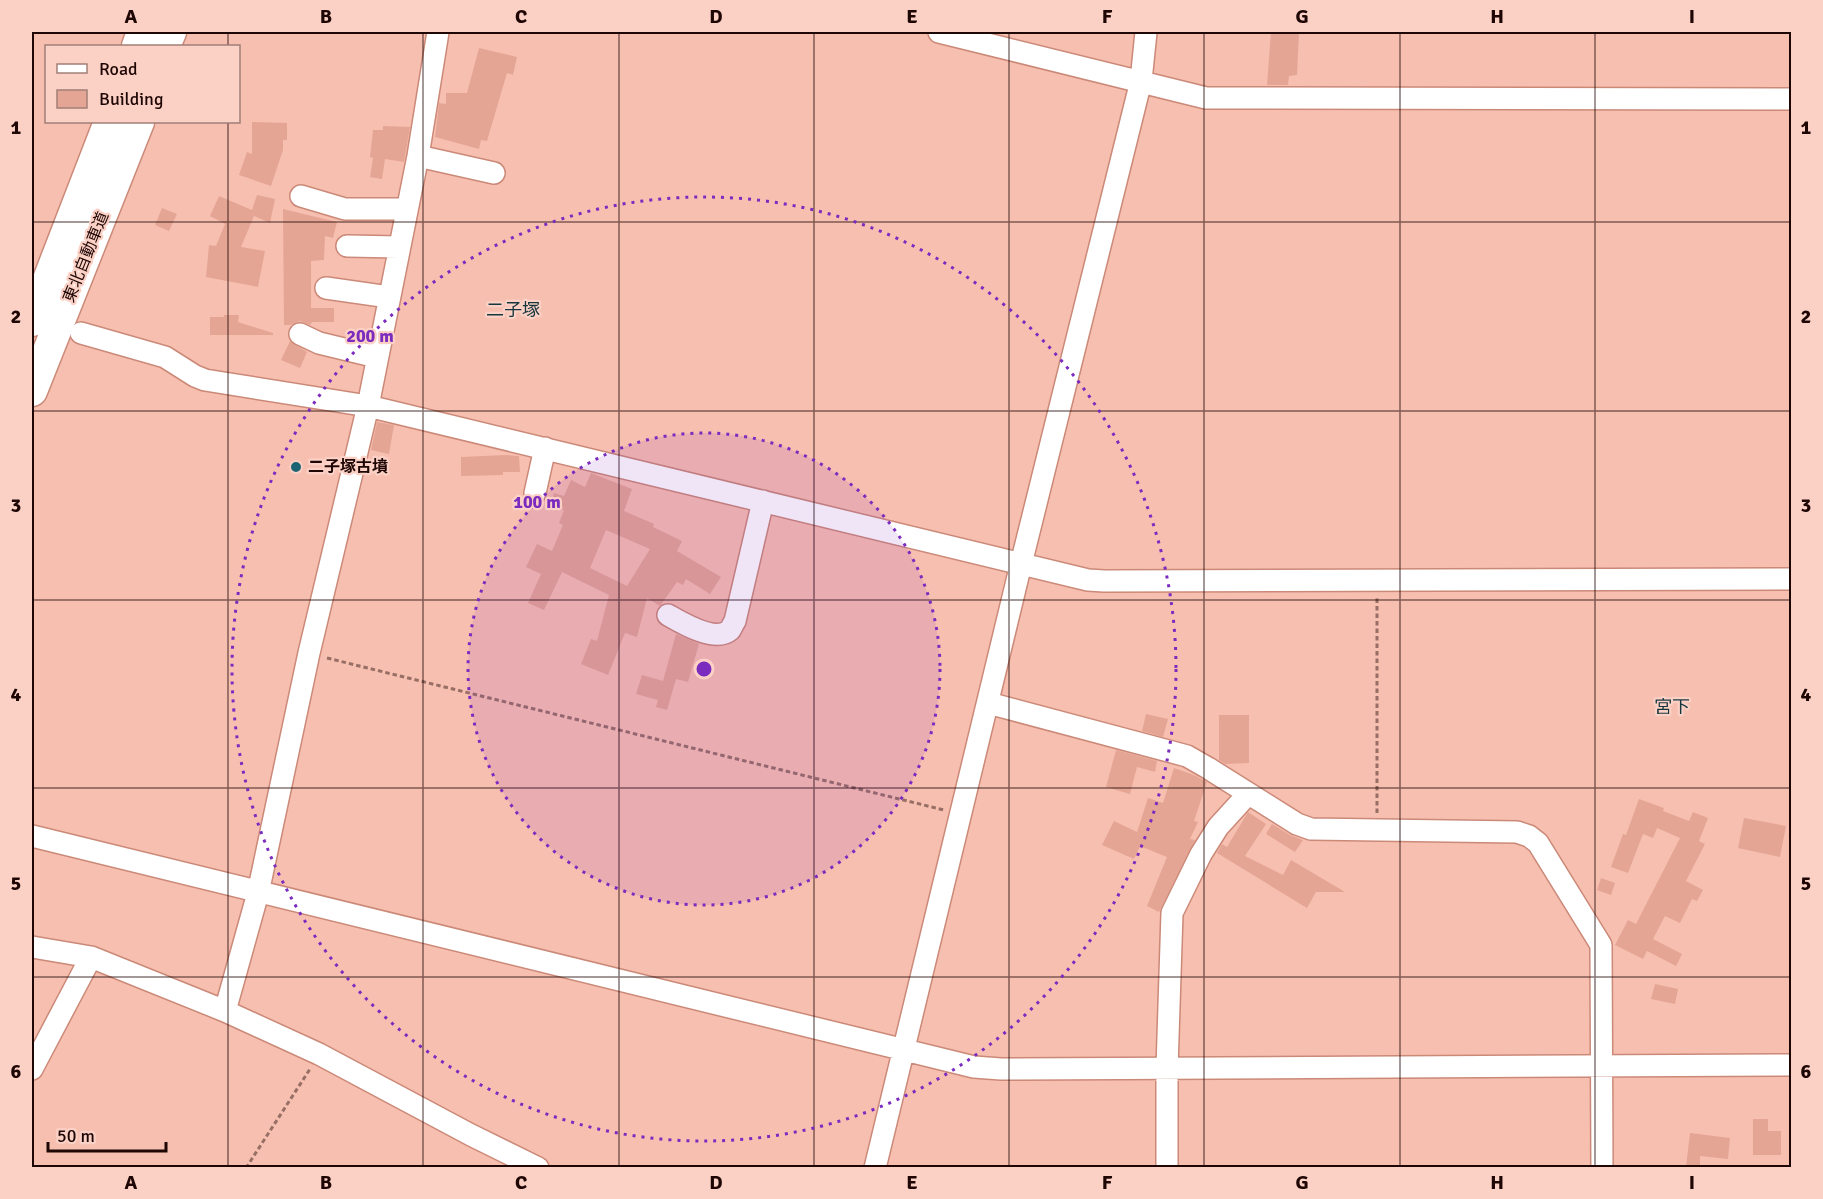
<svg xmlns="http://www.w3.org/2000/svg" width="1823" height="1199" viewBox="0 0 1823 1199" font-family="Signika,'Noto Sans JP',sans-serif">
<rect width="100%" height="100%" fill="#f7bfb0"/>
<path fill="#e5a595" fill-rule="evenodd" d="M1271,32H1299L1297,75L1289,76L1288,85H1267Z
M479,48L517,57L513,75L507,73L487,141L481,140L479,149L435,137L439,103L446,104V93H467Z
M252,122L287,123V140H283V150L271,186L239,175L247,152L252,154Z
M383,126L410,127L404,162L385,159L382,179L370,177L373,158L370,157L373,130H383Z
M257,195L275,199L270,223L254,216L241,247L265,251L258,287L206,277L209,245L216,246L225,224L210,216L219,196L252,210Z
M162,208L177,214L169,231L155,225Z
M283,209L337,222L333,238L325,236L324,260L311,261V308H334V322H312L310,325L300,321L291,325H284Z
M224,315H239L238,322L273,333V335H210V317H224Z
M290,341L307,352L300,368L281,360Z
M377,422L394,425L389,454L371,450Z
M505,455L519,456L520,472H503V475L461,476V457Z
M591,473L632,489L624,511L654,524L653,527L682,541L677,551L721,577L710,594L686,579L683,585L677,582L660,606L647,598L637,637L625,633L608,675L581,664L591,639L597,641L609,595L562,572L544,610L528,603L541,574L526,567L537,544L552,551L563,525L559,523L564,510L550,506L554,493L564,496L571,480L585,487ZM606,530L650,549L627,586L590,568Z
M676,634L699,644L688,682L676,679L667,710L656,707L658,700L636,694L642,675L663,681Z
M1146,714L1168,719L1163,737L1142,731Z
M1219,715H1249V763L1225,764L1219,760Z
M1116,750L1157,761L1155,772L1137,767L1130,794L1106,787Z
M1174,768L1194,775L1207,782L1194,821L1198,822L1190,839L1195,840L1159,912L1147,906L1167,857L1140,846L1134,859L1102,845L1114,821L1137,832L1148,798L1163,803Z
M1639,799L1664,808L1663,811L1689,821L1693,812L1708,818L1699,841L1705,844L1686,881L1703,890L1697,901L1692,899L1680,923L1665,916L1653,939L1682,954L1676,966L1647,951L1643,959L1615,945L1628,920L1636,924L1680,838L1657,828L1653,838L1643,834L1628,873L1611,867L1623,834L1626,835Z
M1248,812L1266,824L1245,856L1283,875L1291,860L1345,892H1316L1307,908L1217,853L1222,844L1227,847Z
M1744,818L1786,826L1780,857L1738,848Z
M1272,824L1290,835L1303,840L1295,852L1266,834Z
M1601,878L1615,883L1611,895L1597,890Z
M1655,984L1678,989L1675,1004L1651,999Z
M1753,1119H1768V1131H1781V1155H1753Z
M1690,1133L1730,1138L1728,1159L1700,1156V1167H1686Z"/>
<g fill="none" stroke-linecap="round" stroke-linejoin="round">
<g stroke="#cb8978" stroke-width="24">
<path id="minor" d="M939,32L1206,98L1792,99
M418,156L494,173
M301,196L345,209H407
M347,246L399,247
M326,288L389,297
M81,333L165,357L195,376L205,380L368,406L1088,580L1104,581L1792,579
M300,334L319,343L377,357
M535,493L545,448
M668,615C682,623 715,643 730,630C732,627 733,624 735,621L763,501
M988,703L1187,756L1208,768L1297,824L1311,829L1517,832L1529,836L1538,843L1601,945L1602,1168
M32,836L974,1067L1001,1069L1792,1065
M32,947L91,957L225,1011L319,1054L471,1135L538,1168
M225,1011L258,893L309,653L368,406L418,156L438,32
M32,1069L91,957
M875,1168L1021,564L1141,81L1146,32
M1167,1168V1068L1172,913L1201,854L1218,827L1248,794"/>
</g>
<g stroke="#cb8978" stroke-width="33">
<path id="highway" d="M137,46L142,32
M165,46L171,32
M32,321L109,122
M32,391L139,122"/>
</g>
<path stroke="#986f65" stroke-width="3" stroke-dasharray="4.5 3" stroke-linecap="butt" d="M327,658L944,810
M1377,813V598
M246,1168L310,1069"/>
<use href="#minor" stroke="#fff" stroke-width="21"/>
<use href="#highway" stroke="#fff" stroke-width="30"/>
</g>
<path fill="none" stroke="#1d0603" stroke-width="1.5" stroke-opacity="0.55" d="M228,32V46M423,32V1168M619,32V1168M814,32V1168M1009,32V1168M1204,32V1168M1400,32V1168M1595,32V1168M228,122V1168M32,222H1792M32,411H1792M32,600H1792M32,788H1792M32,977H1792"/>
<circle cx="704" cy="669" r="236" fill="#7b2cbf" fill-opacity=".12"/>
<g fill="none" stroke="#7b2cbf" stroke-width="3" stroke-dasharray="3 6">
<circle cx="704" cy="669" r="236"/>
<circle cx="704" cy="669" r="472"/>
</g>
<circle fill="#1d6473" stroke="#fbd0c5" stroke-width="2" cx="296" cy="467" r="6"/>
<g text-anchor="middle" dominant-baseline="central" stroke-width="4.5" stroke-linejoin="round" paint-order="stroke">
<g font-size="16" fill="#1d0603" stroke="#fbd0c5">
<text transform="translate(86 257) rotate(-68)">東北自動車道</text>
</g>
<g font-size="16" font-weight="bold" fill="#1d0603" stroke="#fbd0c5" text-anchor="start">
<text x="308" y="467">二子塚古墳</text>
</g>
<g font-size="18" fill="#16363e" stroke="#fbd0c5">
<text x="513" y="310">二子塚</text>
<text x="1672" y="707">宮下</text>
</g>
</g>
<circle cx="704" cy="669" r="9" fill="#7b2cbf" stroke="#fbd0c5" stroke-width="3"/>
<g font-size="18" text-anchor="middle" font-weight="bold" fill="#7b2cbf" stroke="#fbd0c5" stroke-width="4.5" stroke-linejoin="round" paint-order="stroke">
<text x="370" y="342">200 m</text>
<text x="537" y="508">100 m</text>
</g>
<rect width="1823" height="1199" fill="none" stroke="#fbd0c5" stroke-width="66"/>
<rect x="45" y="45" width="195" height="78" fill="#fbd0c5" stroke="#a27f77" stroke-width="1.5"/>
<rect x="57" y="64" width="30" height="9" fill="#ffffff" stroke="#a27f77" stroke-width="1.5"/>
<text x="99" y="75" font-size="18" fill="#1d0603">Road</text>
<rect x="57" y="90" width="30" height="18" fill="#e5a595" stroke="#a27f77" stroke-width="1.5"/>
<text x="99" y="105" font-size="18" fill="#1d0603">Building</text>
<path d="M48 1142v9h118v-9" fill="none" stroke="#1d0603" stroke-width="3"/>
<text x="57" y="1142" font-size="18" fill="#1d0603" stroke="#fbd0c5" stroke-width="4.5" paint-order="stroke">50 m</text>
<rect x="33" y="33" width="1757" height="1133" fill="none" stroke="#1d0603" stroke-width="2"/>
<g font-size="20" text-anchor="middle" font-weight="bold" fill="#1d0603">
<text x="131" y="23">A</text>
<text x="326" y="23">B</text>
<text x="521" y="23">C</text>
<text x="716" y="23">D</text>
<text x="912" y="23">E</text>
<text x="1107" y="23">F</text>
<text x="1302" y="23">G</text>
<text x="1497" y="23">H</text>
<text x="1692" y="23">I</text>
<text x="16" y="134">1</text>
<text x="1806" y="134">1</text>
<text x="16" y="323">2</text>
<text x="1806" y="323">2</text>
<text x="16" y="512">3</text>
<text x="1806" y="512">3</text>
<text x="16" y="701">4</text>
<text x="1806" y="701">4</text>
<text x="16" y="890">5</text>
<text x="1806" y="890">5</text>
<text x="16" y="1078">6</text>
<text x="1806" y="1078">6</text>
<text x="131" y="1189">A</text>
<text x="326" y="1189">B</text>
<text x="521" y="1189">C</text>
<text x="716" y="1189">D</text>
<text x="912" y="1189">E</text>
<text x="1107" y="1189">F</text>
<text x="1302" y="1189">G</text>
<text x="1497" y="1189">H</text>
<text x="1692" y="1189">I</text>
</g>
</svg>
